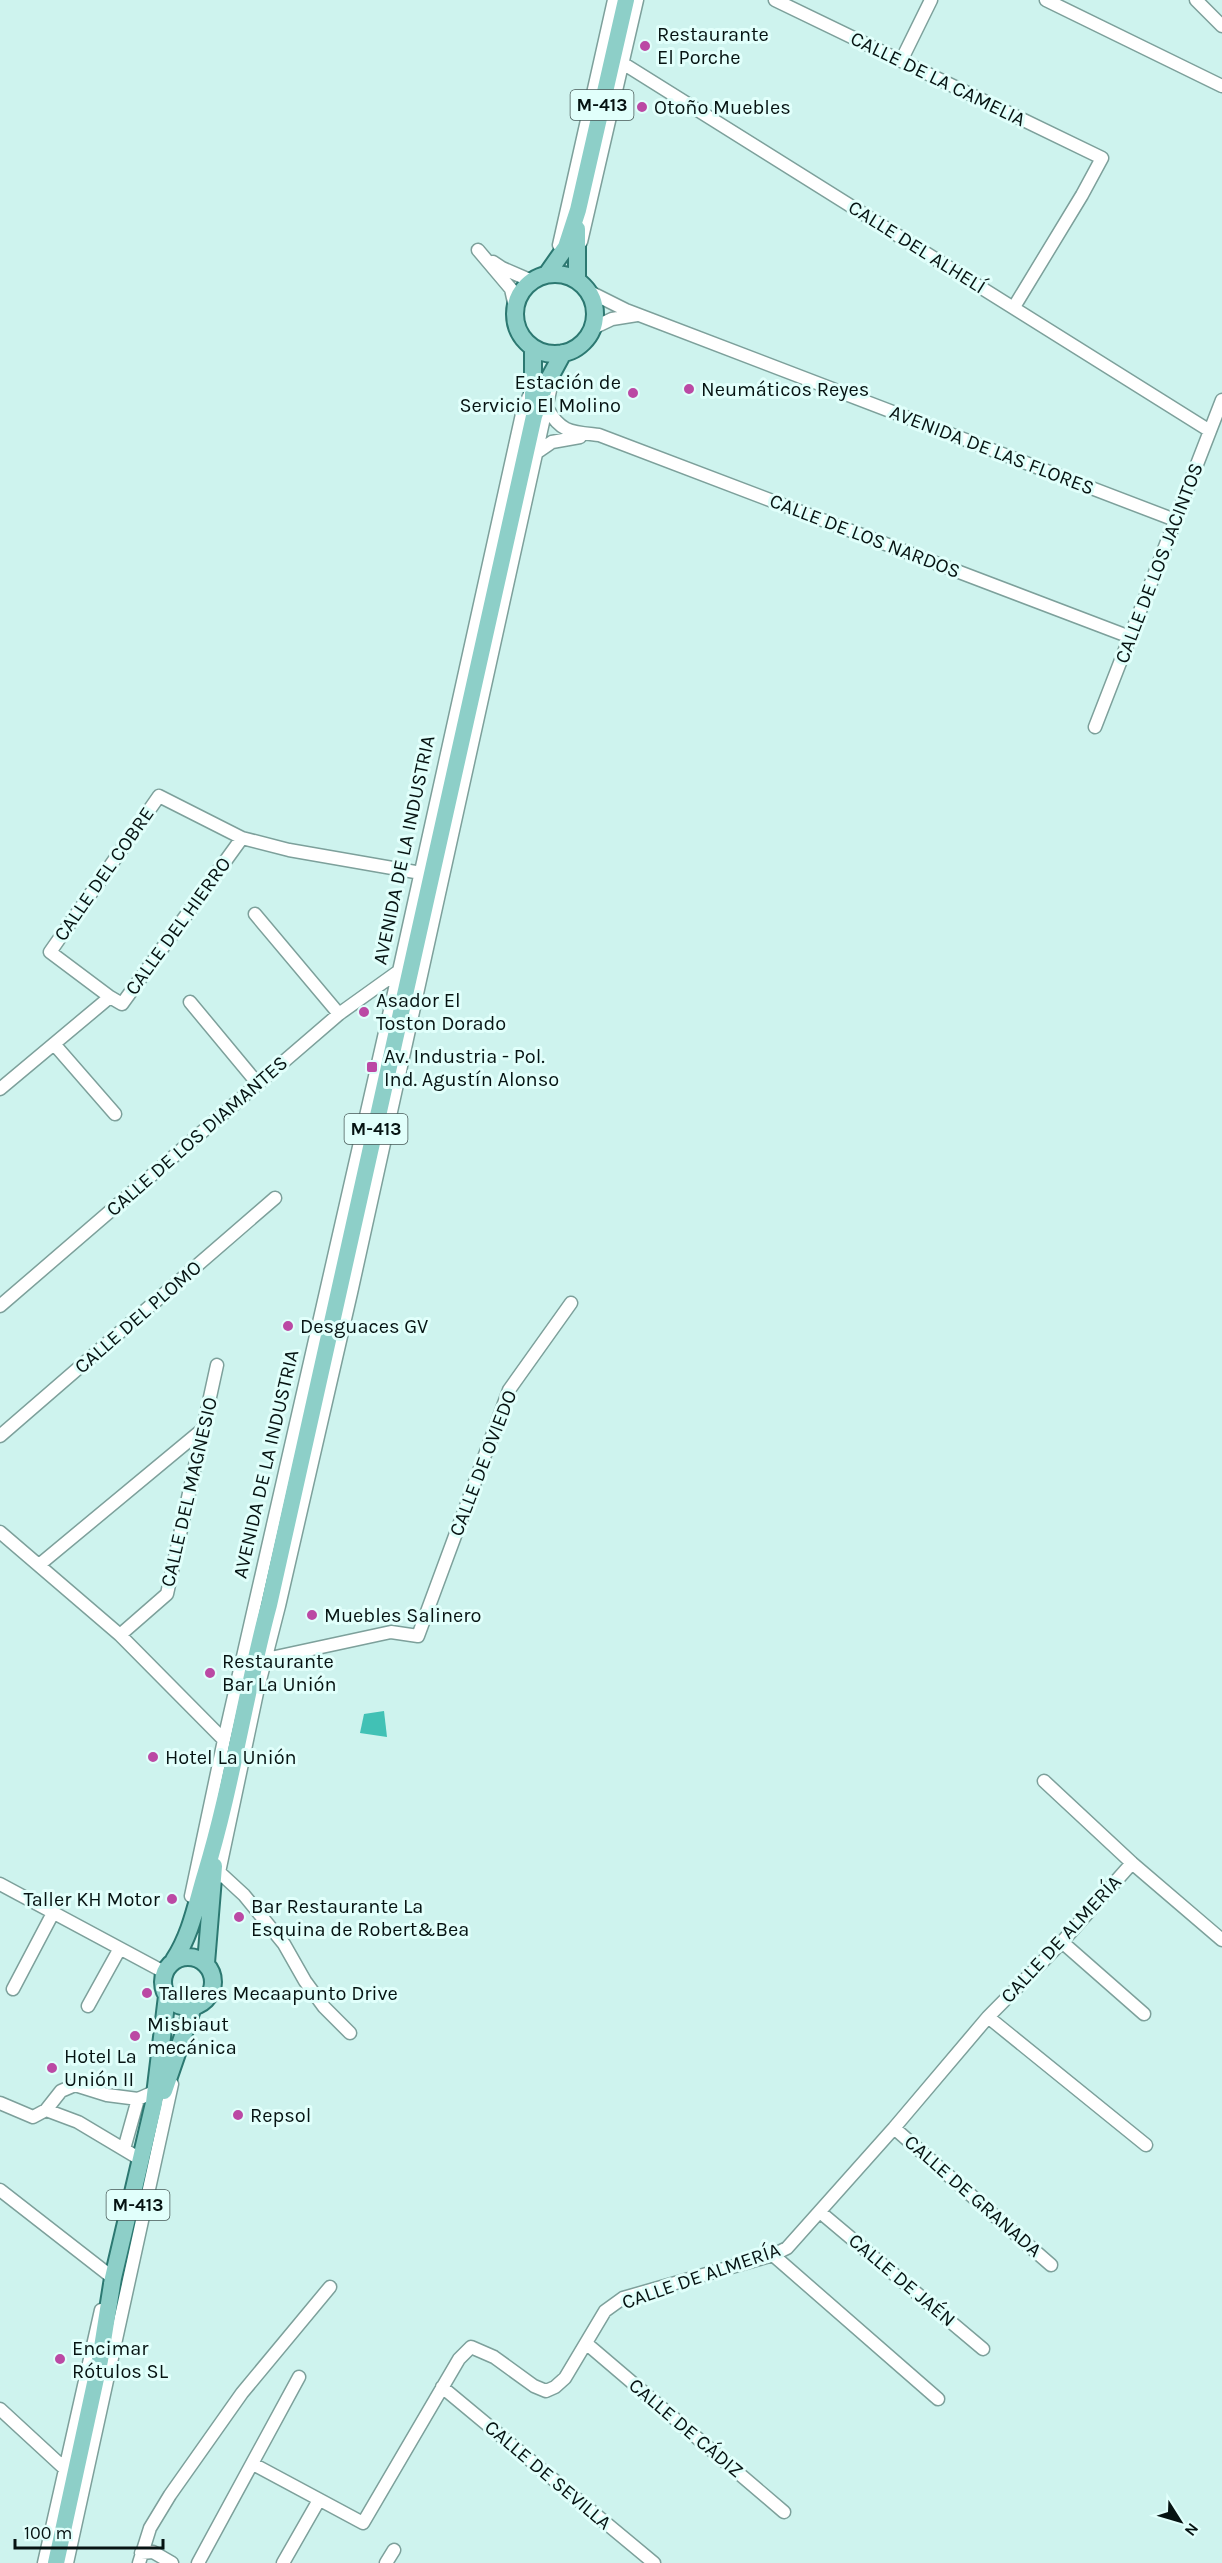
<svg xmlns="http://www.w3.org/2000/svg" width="1222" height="2563" viewBox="0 0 1222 2563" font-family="Karla,sans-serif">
<rect width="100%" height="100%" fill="#cef3ee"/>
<path fill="#41c1b5" d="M384,1711L387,1737L360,1733L364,1714Z"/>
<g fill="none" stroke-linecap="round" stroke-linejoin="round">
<g stroke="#7da09b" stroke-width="15">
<path id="minor" d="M775,0L1102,158L1082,195L1014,307
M1046,0L1222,86
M1196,0L1222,26
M901,61L931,0
M624,64L1210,431
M581,242L637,0
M559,245L614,0
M478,250L511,289L515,307
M493,262L502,268L532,281
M588,291L626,310L1175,520
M591,329L612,319L637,315
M547,408C561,433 572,432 599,435L1130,637
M536,453L552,442L580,437
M1095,727L1222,400
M255,914L339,1014
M110,997L50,952L159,796L242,838L289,850L421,873
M190,1002L258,1084
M54,1044L115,1114
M0,1089L110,997L122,1004L242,838
M0,1306L339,1014L399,971
M0,1436L275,1198
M0,1532L120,1635L224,1740
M39,1565L203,1429
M120,1635L167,1594L217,1365
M266,1659L391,1632L418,1636L509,1390L571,1303
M1044,1781L1132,1863L1222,1940
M219,1872L244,1895L284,1944L305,1981L324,2007L350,2033
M218,1877L258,1688L279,1606L351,1293L551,386
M0,1884L164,1972
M191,1896L224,1740L399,971L522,414L531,391
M1062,1942L1144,2014
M13,1989L53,1913
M88,2006L119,1950
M988,2017L1146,2145
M0,2103L33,2117L46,2110L78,2122L140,2159
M46,2110L61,2091L75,2085L107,2095L138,2099L156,2091
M894,2128L1051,2265
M124,2149L138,2099
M0,2190L113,2278L110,2285
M820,2212L983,2349
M773,2255L938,2399
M587,2344L784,2512
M442,2387L654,2563
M0,2409L64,2468
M253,2464L363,2523L459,2359L471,2347L494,2357L534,2386L546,2391L555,2387L565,2378L605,2311L623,2298L773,2255L787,2248L894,2128L988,2017L1062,1942L1132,1863
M141,2553L153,2552L172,2563
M44,2563L101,2310
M67,2563L172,2084
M139,2563L150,2528L170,2495L242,2393L330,2287
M198,2563L299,2377
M283,2563L319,2500
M386,2563L394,2550"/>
</g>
<g stroke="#2c7871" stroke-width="20">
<path id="major" d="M547,274L566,247L578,210L626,0
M515 314a40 40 0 1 1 80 0a40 40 0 1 1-80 0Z
M577,280V229
M533,348V406
M163 1982a25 25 0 1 1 50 0a25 25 0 1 1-50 0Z
M174,1960C191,1934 196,1905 205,1875C232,1787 245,1694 269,1605L534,416L544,388L563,353
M206,1963L214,1866
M164,2091L193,2007
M56,2563L100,2360L113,2278L154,2103L167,1996"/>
</g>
<use href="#minor" stroke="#fff" stroke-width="12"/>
<use href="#major" stroke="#8dcfc8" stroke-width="16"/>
</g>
<g fill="#bb49a4" stroke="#e1fffb" stroke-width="2">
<circle cx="645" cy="46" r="6"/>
<circle cx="642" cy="107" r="6"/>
<circle cx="689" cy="389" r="6"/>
<circle cx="633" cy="393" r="6"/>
<circle cx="364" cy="1012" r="6"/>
<rect x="366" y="1061" width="12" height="12" rx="3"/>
<circle cx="288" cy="1326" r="6"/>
<circle cx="312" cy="1615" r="6"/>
<circle cx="210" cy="1673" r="6"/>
<circle cx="153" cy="1757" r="6"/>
<circle cx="172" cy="1899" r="6"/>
<circle cx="239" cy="1917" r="6"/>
<circle cx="147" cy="1993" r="6"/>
<circle cx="135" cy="2036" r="6"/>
<circle cx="52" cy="2068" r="6"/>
<circle cx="238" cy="2115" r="6"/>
<circle cx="60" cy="2359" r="6"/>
</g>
<g text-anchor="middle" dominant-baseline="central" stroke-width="6" stroke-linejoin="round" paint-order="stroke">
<g fill="#e1fffb" stroke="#485a58" stroke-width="1.5">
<rect x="570.5" y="90" width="63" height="30" rx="4.5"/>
<rect x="344.5" y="1114" width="63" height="30" rx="4.5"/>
<rect x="106.5" y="2190" width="63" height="30" rx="4.5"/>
</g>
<g font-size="18" font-weight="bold" fill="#061312">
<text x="602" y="105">M-413</text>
<text x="376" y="1129">M-413</text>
<text x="138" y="2205">M-413</text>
</g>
<g font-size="20" fill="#061312" stroke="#e1fffb" text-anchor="start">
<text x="657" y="34">Restaurante<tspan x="657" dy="23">El Porche</tspan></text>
<text x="654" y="107">Otoño Muebles</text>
<text x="621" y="382" text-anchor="end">Estación de<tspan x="621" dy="23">Servicio El Molino</tspan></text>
<text x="701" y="389">Neumáticos Reyes</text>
<text x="376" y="1000">Asador El<tspan x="376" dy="23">Toston Dorado</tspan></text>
<text x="384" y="1056">Av. Industria - Pol.<tspan x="384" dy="23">Ind. Agustín Alonso</tspan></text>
<text x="300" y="1326">Desguaces GV</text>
<text x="324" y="1615">Muebles Salinero</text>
<text x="222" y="1661">Restaurante<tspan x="222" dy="23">Bar La Unión</tspan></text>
<text x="165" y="1757">Hotel La Unión</text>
<text x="160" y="1899" text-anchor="end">Taller KH Motor</text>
<text x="251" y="1906">Bar Restaurante La<tspan x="251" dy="23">Esquina de Robert&amp;Bea</tspan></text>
<text x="159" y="1993">Talleres Mecaapunto Drive</text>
<text x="147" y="2024">Misbiaut<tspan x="147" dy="23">mecánica</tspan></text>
<text x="64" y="2056">Hotel La<tspan x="64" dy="23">Unión II</tspan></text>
<text x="250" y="2115">Repsol</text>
<text x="72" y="2348">Encimar<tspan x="72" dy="23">Rótulos SL</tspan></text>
</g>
<g font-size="20" fill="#061312" stroke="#e1fffb">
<text transform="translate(938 79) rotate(26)">CALLE DE LA CAMELIA</text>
<text transform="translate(917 247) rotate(32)">CALLE DEL ALHELÍ</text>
<text transform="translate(992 450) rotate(21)">AVENIDA DE LAS FLORES</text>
<text transform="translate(865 536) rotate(21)">CALLE DE LOS NARDOS</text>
<text transform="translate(1159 563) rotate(-69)">CALLE DE LOS JACINTOS</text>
<text transform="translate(404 850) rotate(-78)">AVENIDA DE LA INDUSTRIA</text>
<text transform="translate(104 874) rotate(-55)">CALLE DEL COBRE</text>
<text transform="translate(178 926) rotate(-54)">CALLE DEL HIERRO</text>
<text transform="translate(197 1136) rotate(-41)">CALLE DE LOS DIAMANTES</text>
<text transform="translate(138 1317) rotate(-41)">CALLE DEL PLOMO</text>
<text transform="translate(483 1463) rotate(-69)">CALLE DE OVIEDO</text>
<text transform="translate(266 1464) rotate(-77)">AVENIDA DE LA INDUSTRIA</text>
<text transform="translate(189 1492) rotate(-77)">CALLE DEL MAGNESIO</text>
<text transform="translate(1061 1939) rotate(-47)">CALLE DE ALMERÍA</text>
<text transform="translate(973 2196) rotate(41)">CALLE DE GRANADA</text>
<text transform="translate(701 2276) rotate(-19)">CALLE DE ALMERÍA</text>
<text transform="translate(902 2280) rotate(40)">CALLE DE JAÉN</text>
<text transform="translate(686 2428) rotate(40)">CALLE DE CÁDIZ</text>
<text transform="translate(548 2475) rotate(40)">CALLE DE SEVILLA</text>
</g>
</g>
<g transform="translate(1180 2521) rotate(127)" stroke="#e1fffb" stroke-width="4.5" paint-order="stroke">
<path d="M0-4.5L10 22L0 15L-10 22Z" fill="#061312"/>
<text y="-9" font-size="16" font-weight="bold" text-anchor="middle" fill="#061312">N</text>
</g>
<path d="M15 2539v9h148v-9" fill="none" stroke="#061312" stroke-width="3"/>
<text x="24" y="2539" font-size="18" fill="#061312" stroke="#e1fffb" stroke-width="4.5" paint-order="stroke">100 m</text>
</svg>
